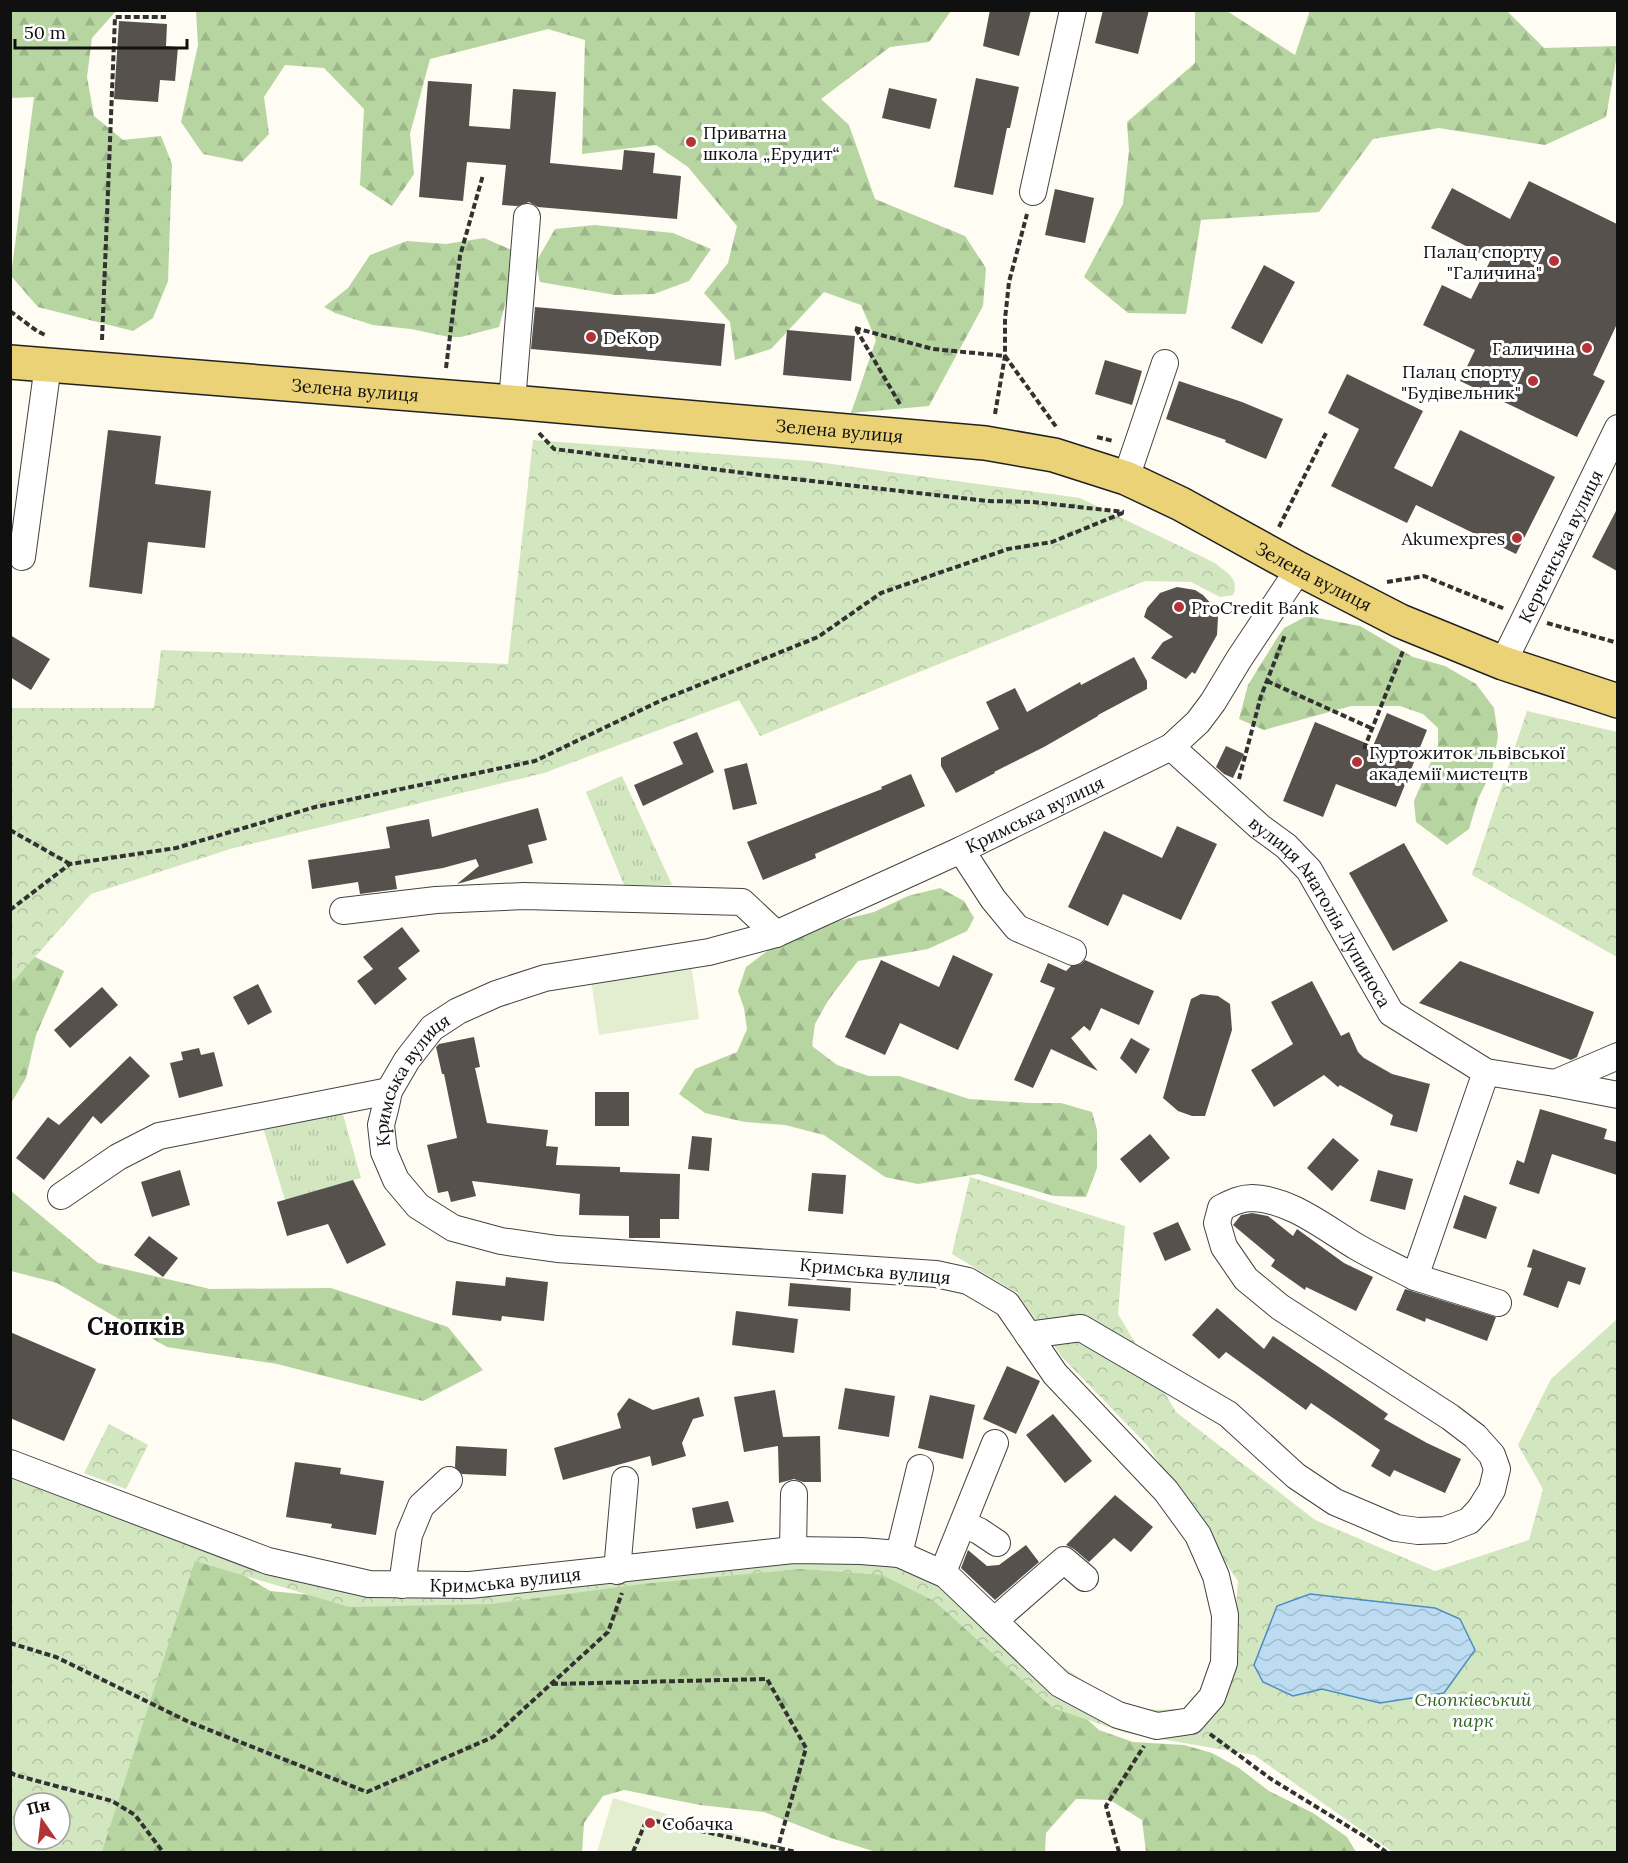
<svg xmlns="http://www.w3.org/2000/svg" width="1628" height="1863" viewBox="0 0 1628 1863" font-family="Lora,serif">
<defs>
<pattern id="grass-tufts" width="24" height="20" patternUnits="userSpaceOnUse" patternTransform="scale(1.5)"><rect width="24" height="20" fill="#d2e6bf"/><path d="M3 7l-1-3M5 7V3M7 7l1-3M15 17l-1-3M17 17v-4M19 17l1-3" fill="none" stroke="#b3c4a3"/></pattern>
<pattern id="forest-firs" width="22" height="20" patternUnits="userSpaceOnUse" patternTransform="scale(1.5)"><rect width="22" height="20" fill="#b7d5a0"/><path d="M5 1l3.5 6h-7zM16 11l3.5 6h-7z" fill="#9cb689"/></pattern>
<pattern id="park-crowns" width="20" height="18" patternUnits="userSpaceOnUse" patternTransform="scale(1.5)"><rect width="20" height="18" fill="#d2e6bf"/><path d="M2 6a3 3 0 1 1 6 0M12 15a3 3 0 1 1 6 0" fill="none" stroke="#b3c4a3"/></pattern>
<pattern id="water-waves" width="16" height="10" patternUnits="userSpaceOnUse" patternTransform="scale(1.5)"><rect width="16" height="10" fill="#bddcf1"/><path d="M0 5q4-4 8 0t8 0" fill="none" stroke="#a1bcce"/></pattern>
</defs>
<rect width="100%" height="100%" fill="#fefcf3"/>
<path fill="url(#grass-tufts)" d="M622,776L672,885H624L586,792Z
M342,1111L361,1178L285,1200L262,1124Z"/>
<path fill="url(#forest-firs)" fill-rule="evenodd" d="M11,10L116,11L92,38L87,77L94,116L123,140L161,136L172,164L168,281L153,318L133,331L38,307L11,276L34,97L11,98Z
M1310,10L1507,11L1544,48L1617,46V55L1606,117L1545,145L1439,128L1373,139L1319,212L1201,220L1186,314L1128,313L1084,277L1123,204L1129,151L1127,122L1195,63V11H1227L1295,55Z
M196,11H951L929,42L890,47L821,99L849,125L875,199L965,236L986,268L983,306L929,406L851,413L876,340L861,305L824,292L771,349L735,360L730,322L704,293L728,263L737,226L688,167L656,145L582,154L585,40L548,29L430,59L410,134L414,174L392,206L360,185L364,109L324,68L285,65L264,97L269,134L242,162L203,154L181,122L198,45Z
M595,225L673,233L711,249L689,281L654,294L615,295L540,282L536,262L555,229Z
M484,238L519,253L499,327L461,337H449L411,329L373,325L335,313L324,307L348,288L370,255L407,241L446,244Z
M1307,616L1360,626L1413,657L1445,666L1476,684L1494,708L1498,736L1492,771L1478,799L1469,829L1447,845L1416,822L1414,801L1438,745V728L1423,714L1400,706H1351L1264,730L1239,719L1248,685L1279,635L1284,628Z
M940,888L964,901L974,918L967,931L928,949L858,961L829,999L815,1024L812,1046L837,1065L869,1076H899L969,1099L1030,1103H1061L1092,1112L1097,1130V1168L1086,1197L1054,1196L978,1174L918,1184L885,1177L824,1135L785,1125L745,1122L705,1113L679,1094L695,1069L737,1052L747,1029L744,1008L738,991L746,967L770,949L818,926L874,912L908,896Z
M31,955L64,971L36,1035L26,1078L11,1103V965Z
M11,1191L98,1263L210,1289L331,1288L448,1327L483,1370L423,1401L277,1364L167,1347L57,1283L11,1271Z
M11,1481L234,1569L270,1591L332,1597L781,1563L905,1573L1068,1702L1099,1730L1133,1742L1184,1745L1212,1753L1239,1768L1269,1791L1313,1813L1347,1837L1356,1852H1146L1142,1820L1110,1800L1076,1799L1046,1833L1045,1852H876L831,1838L764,1812L700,1805L624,1790L603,1796L584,1823L582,1852H11ZM24,1803H60V1839H24Z"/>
<path fill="url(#park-crowns)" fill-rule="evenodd" d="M533,440L810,461L1080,498L1215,563C1227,573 1240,579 1233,595L1220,597L1191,582L1145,581L760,736L739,700L544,773L230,849L91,894L11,984V708H154L161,650L508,664Z
M1527,711L1617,732V957L1472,875Z
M970,1177L1125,1226L1118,1314L1176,1412L1315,1520L1435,1571L1529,1540L1543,1489L1518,1445L1551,1379L1617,1319V1852H1393L1254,1755L1126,1733L1053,1708L934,1601L882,1575L801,1569L642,1584L491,1604L349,1607L195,1561L102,1852H11L10,1453L264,1553L372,1579L473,1577L877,1545L937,1556L1047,1656L1100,1692L1143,1710L1182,1709L1223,1693L1232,1652L1238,1581L1147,1445L1062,1357L1017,1293L952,1254ZM24,1803H60V1839H24Z
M109,1424L148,1445L126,1489L84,1473Z"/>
<path fill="#e3eed0" d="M691,964L699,1019L599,1035L591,979Z
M613,1798L795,1852H597Z"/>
<path fill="url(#water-waves)" stroke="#4b8ec1" stroke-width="1.5" d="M1310,1594L1435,1608L1460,1619L1475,1650L1444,1693L1380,1703L1322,1689L1293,1696L1263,1682L1254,1665L1277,1606Z"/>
<path fill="#57514d" d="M990,10H1031L1019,56L983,46Z
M1103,10H1149L1138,54L1095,43Z
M119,21L167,24L166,46L178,47L175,81L160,80L158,102L114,99Z
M976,78L1019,87L1010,128H1007L993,195L954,187Z
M428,81L472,84L469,126L510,129L513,89L556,92L550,163L622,170L624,150L655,153L653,173L681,176L677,219L538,207L529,202L518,206L502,205L506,165L467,162L463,201L419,197Z
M889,88L937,99L930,129L882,118Z
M1529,181L1617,224V324L1593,375L1605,381L1577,437L1460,381L1475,350L1423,325L1442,285L1471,299L1491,259L1431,228L1452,188L1510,219Z
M1055,189L1094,198L1085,243L1045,235Z
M1264,265L1295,282L1262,344L1231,328Z
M535,307L725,324L721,366L531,349Z
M787,330L855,336L851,381L783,375Z
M1105,360L1142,371L1132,405L1095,394Z
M1347,374L1423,411L1394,468L1432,487L1460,430L1555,477L1516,554L1416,505L1407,523L1331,486L1359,429L1328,413Z
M1179,381L1242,402L1283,419L1266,459L1225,442L1226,440L1166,419Z
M108,430L161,436L155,484L211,491L205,548L148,542L142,594L89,587Z
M1617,509V571L1592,557Z
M1177,587L1195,590L1203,595L1215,608L1218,617L1217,635L1195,674L1192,672L1186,679L1151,658L1163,642L1173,637L1144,617L1147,608L1160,593Z
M10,635L50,659L31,690L10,677Z
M1134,657L1147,681V689L1098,715V716L1044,747L994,772L995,773L956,793L941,766V758L999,729L986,702L1015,688L1027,712L1080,682L1081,685Z
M1387,713L1427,730L1396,807L1336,784L1323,817L1283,801L1315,722L1373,746Z
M697,732L714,772L643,806L634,785L683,764L673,742Z
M1226,746L1244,754L1233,778L1224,774L1216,767Z
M747,763L757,804L733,810L724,769Z
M911,774L925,806L815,854L816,858L763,880L747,842L882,789L881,787Z
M538,808L547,840L528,845L533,863L457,884L479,866L476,859L443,868L395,876L397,889L360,894L358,882L312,889L308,860L390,848L386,827L429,819L432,837Z
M1177,826L1217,844L1181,920L1123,894L1108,926L1068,907L1104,831L1162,858Z
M1404,843L1448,921L1393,951L1349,873Z
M402,927L420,951L398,968L407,979L375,1005L357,981L373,969L363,957Z
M953,955L993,974L958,1050L900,1023L885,1055L845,1037L881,960L939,987Z
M1085,960L1154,991L1139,1025L1101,1008L1090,1031L1084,1026L1071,1038L1098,1071L1051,1049L1033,1088L1014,1080L1055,988L1040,982L1048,963L1066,971L1071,966L1081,964Z
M1460,961L1594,1012L1577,1057L1571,1060L1419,1003Z
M1312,981L1341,1036L1349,1032L1358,1052L1364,1058L1392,1074L1430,1084L1417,1132L1390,1125L1393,1115L1340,1085L1338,1087L1324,1075L1274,1107L1251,1070L1293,1044L1271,1002Z
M258,984L272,1012L248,1025L233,997Z
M102,987L118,1005L70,1048L54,1030Z
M1201,994L1218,996L1230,1004L1232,1030L1205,1116H1192L1178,1111L1163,1098L1191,999Z
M474,1037L480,1067L475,1068L487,1123L548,1130L546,1146L558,1147L556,1165L620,1167V1172L680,1174L679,1219H660V1238H629V1216L579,1215L580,1194L472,1181L476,1196L451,1202L448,1191L438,1193L427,1145L457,1138L444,1074H442L436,1047L439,1044Z
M1131,1038L1150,1049L1136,1074L1120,1058Z
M199,1048L201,1055L214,1052L223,1086L179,1098L170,1063L183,1060L181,1052Z
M130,1056L150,1076L101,1124L93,1116L44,1180L16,1158L48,1117L59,1125Z
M595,1092H629V1126H595Z
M1540,1109L1607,1129L1604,1139L1617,1142V1175L1552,1154L1539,1194L1509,1184L1517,1160L1524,1163Z
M1150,1134L1170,1158L1140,1183L1120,1159Z
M692,1136L712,1138L709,1171L688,1169Z
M1333,1138L1359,1160L1332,1191L1307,1168Z
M180,1170L190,1205L152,1217L141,1182Z
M1378,1170L1413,1179L1405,1210L1370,1201Z
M812,1173L846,1175L843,1214L808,1211Z
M353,1180L386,1245L347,1264L328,1224L287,1236L277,1202Z
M1464,1195L1497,1207L1486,1239L1453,1228Z
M1252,1213L1268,1216L1293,1236L1297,1229L1344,1263L1373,1277L1356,1311L1306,1287L1305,1290L1271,1266L1275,1260L1233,1225L1241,1215Z
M1178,1222L1191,1250L1165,1261L1153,1233Z
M149,1236L178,1258L163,1277L134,1255Z
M1533,1249L1586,1268L1580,1285L1568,1281L1558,1308L1523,1295L1532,1268L1527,1267Z
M506,1277L548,1282L544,1321L502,1316L501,1321L452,1315L456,1281L505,1286Z
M790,1283L851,1288L850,1311L788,1306Z
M1405,1289L1496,1317L1487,1341L1426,1318L1425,1322L1396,1310Z
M1217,1308L1264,1349L1273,1336L1388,1414L1384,1419L1427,1443L1461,1459L1445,1493L1394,1470L1390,1477L1371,1466L1380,1450L1311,1403L1306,1410L1226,1352L1219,1359L1192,1335Z
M736,1311L798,1319L794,1353L732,1345Z
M10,1332L96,1369L64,1441L10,1418Z
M1007,1366L1040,1381L1016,1434L983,1419Z
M845,1388L895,1396L889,1437L838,1429Z
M775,1390L783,1437L820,1436L821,1482H803L794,1479L779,1483L778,1446L744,1452L734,1397Z
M930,1395L975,1405L963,1459L918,1448Z
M699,1397L704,1416L693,1419L682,1443L686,1456L652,1466L650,1456L563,1480L554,1448L621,1428L617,1414L629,1398L653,1410Z
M1053,1414L1092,1461L1065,1483L1026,1435Z
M456,1446L507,1449L506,1476L462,1474L455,1467Z
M295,1462L341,1468L340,1474L384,1481L376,1535L331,1528L332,1524L286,1517Z
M1115,1495L1153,1527L1131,1552L1114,1538L1089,1562L1074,1549L1066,1545Z
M728,1501L734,1522L696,1529L692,1508Z
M1026,1545L1039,1562L995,1600L961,1568L968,1550L987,1566L999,1565Z"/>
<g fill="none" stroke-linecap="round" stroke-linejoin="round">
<g stroke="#434343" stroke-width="28">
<g id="minor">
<path d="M1033,192L1073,10"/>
<path d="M512,402L527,217"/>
<path d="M1126,478L1165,363"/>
<path d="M22,557L48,365"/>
<path id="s1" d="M1503,663L1618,428"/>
<path id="s2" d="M1171,747L1260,827L1286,846L1309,870L1391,1013L1486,1072L1555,1083L1618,1095"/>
<path d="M961,850L993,899L1017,928L1073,952"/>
<path d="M343,911L436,900L524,896L742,902L776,934"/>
<path d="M1555,1083L1618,1056"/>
<path d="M61,1196L118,1157L159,1136L389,1091"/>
<path d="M1415,1277L1498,1303"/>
<path d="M1028,1335L1081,1328L1228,1414L1296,1476L1335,1502L1396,1528L1418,1531L1445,1530L1469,1521L1480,1509L1492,1490L1497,1469L1492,1455L1475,1436L1450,1417L1280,1307L1246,1279L1224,1247L1217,1223L1221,1208C1231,1203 1240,1198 1252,1198C1290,1199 1325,1228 1357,1247C1376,1258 1396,1267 1415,1277L1486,1072"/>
<path id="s3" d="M10,1463L268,1561L369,1584L470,1585L793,1550L861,1551L899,1554L946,1575L1060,1684L1118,1715L1157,1726L1191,1721L1212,1697L1224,1663L1225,1615L1216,1576L1198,1535L1166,1491L1055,1374L1007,1304L968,1281L936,1274L557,1249L501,1241L453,1228L418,1206L396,1180L384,1152L381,1125L386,1105L389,1091L407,1060L432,1028L458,1011L496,994L545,978L709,952L776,934L961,850L1171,747L1198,722L1213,702L1239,659L1299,569"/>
<path d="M963,1524L979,1531L997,1543"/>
<path d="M793,1550L794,1494"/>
<path d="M899,1554L920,1468"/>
<path d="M617,1571L625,1480"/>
<path d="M943,1572L995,1443"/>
<path d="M402,1585L409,1535L421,1506L449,1480"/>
<path d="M994,1621L1064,1560L1085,1578"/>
</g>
</g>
<g stroke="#212121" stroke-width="36">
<g id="major">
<path id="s4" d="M10,362L512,402L985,443L1054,455L1126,478L1181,504L1299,569L1400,621L1503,663L1618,701"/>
</g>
</g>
<path stroke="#323232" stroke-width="4" stroke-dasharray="6 3" stroke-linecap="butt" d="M10,311L37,331L47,336
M855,328L933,349L1005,356L1057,428
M856,329L901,406
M102,340L115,17H166
M446,368L460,256L483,175
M995,414L1005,356V319L1009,282L1027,214
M539,433L554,449L768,476L988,501L1033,502L1124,512
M1097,437L1113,441
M1279,527L1326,433
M1387,582L1424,576L1505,609
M1547,623L1618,643
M1267,681L1373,729
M1364,749L1403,651
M1239,779L1261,696L1285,635
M10,830L70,864
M10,910L70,864L176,848L315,807L535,761L662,700L818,637L881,593L1008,549L1052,542L1125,512
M10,1643L56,1657L189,1722L367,1792L493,1737L608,1632L622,1593
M552,1684L767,1679L806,1748L778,1847
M1210,1734L1271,1779L1367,1838L1386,1852
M10,1772L15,1775L112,1801L135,1815L163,1852
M633,1852L647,1819L796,1852
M1119,1852L1106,1806L1144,1746"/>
<use href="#minor" stroke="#fff" stroke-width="26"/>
<use href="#major" stroke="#ebd276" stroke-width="33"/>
</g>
<g fill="#b33437" stroke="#fff" stroke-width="2">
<circle cx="691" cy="142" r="6"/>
<circle cx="1554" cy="261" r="6"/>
<circle cx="591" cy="337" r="6"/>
<circle cx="1587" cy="348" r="6"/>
<circle cx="1533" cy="381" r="6"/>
<circle cx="1517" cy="538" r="6"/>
<circle cx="1179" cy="607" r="6"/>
<circle cx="1357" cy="762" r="6"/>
<circle cx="650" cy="1823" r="6"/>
</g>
<g text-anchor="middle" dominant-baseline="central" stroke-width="6" stroke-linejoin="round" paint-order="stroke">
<g font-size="18" fill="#101010" stroke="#fff" text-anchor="start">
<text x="703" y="132">Приватна<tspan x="703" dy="21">школа „Ерудит“</tspan></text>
<text x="1542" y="251" text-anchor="end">Палац спорту<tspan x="1542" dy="21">"Галичина"</tspan></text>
<text x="603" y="337">DeKop</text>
<text x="1575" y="348" text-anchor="end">Галичина</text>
<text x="1521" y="371" text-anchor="end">Палац спорту<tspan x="1521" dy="21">"Будівельник"</tspan></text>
<text x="1505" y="538" text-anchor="end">Akumexpres</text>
<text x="1191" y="607">ProCredit Bank</text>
<text x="1369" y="752">Гуртожиток львівської<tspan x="1369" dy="21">академії мистецтв</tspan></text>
<text x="662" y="1823">Собачка</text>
</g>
<g font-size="18" fill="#101010" stroke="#fff">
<text stroke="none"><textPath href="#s4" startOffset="346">Зелена вулиця</textPath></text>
<text stroke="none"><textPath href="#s4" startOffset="832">Зелена вулиця</textPath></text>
<text stroke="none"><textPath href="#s1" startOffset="130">Керченська вулиця</textPath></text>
<text stroke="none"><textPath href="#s4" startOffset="1336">Зелена вулиця</textPath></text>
<text stroke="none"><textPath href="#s3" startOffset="3216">Кримська вулиця</textPath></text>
<text stroke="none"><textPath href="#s2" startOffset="225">вулиця Анатолія Лупиноса</textPath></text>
<text stroke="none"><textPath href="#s3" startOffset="2514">Кримська вулиця</textPath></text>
<text transform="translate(875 1271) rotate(5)">Кримська вулиця</text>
<text stroke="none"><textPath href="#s3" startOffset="516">Кримська вулиця</textPath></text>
</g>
<g font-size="18" font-style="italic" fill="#306225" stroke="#fff">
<text x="1473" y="1699">Снопківський<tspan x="1473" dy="21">парк</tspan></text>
</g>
<g font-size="24" font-weight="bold" fill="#101010" stroke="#fff">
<text x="136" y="1326">Снопків</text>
</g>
</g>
<rect width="1628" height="1863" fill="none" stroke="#101010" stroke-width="24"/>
<g transform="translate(42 1821) rotate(346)"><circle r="28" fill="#ffffff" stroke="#9f9f9f" stroke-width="1.5"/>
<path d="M0-4.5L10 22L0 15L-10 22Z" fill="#b33437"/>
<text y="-9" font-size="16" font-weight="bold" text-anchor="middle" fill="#101010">Пн</text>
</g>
<path d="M15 39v9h172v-9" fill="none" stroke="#101010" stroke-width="3"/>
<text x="24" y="39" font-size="18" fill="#101010" stroke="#ffffff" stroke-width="4.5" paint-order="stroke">50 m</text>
</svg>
